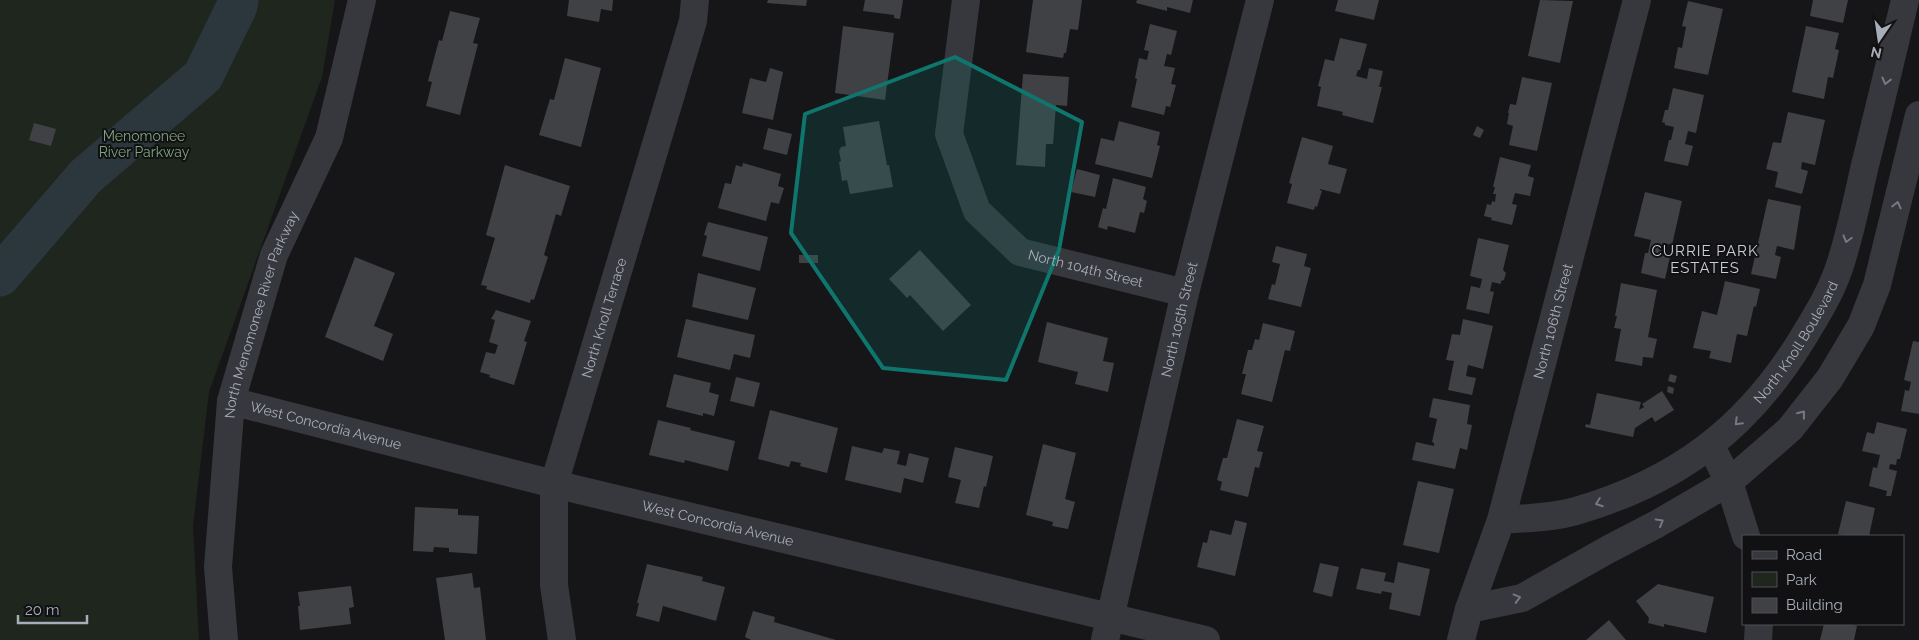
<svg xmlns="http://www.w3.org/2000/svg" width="1919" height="640" viewBox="0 0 1919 640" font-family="Raleway,sans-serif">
<rect width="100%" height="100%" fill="#161618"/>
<path fill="#1e261e" d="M0,0H335L322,77L209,392L193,526L199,640H0Z"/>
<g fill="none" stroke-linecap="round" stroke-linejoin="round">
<path stroke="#2b373d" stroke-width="41" d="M0,276L86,176L203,76L237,6L238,0"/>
</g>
<path fill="#404145" d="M569,0H613L612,11L601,9L599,22L567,16Z
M768,0H807L806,6L767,3Z
M865,0H903L900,19L894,18V15L863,11Z
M1033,0H1082L1078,30L1070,29L1066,53H1064L1063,58L1026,52Z
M1137,0H1193L1190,13L1167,7V11L1136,3Z
M1338,0H1379L1374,20L1335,11Z
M1540,0L1573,1L1560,63L1528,56Z
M1813,0H1848L1843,23L1810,16Z
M1688,1L1723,9L1708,75L1674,68L1678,47L1682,48L1686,27L1682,26Z
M450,11L480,18L473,43L478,44L460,115L426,106L432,82L428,81L439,40L442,41Z
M1150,24L1177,31L1171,55L1167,54L1164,66L1175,68L1171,84L1176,85L1170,107L1166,106L1164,115L1131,107L1137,79L1135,78L1139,58L1147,60L1149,51L1144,50Z
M843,26L894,33L885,100L835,93Z
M1806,26L1839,33L1835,49L1839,50L1833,78L1828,77L1824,99L1792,92Z
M1340,38L1367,44L1360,70H1358L1356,76L1367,79L1369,68L1383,71L1379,87H1382L1373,123L1342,115L1343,112L1317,106L1321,87L1318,86L1325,59L1334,61Z
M565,58L601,68L581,147L539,135L550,99L554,100Z
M770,68L783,72L773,120L742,113L750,78L766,82Z
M1023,74L1069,77L1067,106L1056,105L1053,144H1046L1045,167L1016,165Z
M1522,77L1552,83L1537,151L1509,145L1513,126L1507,124L1509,113H1508L1510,104L1516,105Z
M1673,88L1704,95L1696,133L1688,131L1685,144L1693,146L1688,166L1664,161L1669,140H1671L1674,127L1665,125V123L1662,122L1665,110H1668Z
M1788,112L1825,120L1815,165L1802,162L1801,169L1808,171L1802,194L1775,187L1778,172L1766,169L1773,142L1781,143Z
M879,121L887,165H889L893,187L850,194L847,180L842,181L839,162L841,161L839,151L841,147L846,146L843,127Z
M1119,121L1160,132L1157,145L1160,146L1152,178L1095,164L1101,138L1114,141Z
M34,123L56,129L51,146L29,140Z
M1477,126L1484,130L1480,138L1473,135Z
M768,128L792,134L787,155L763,149Z
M1302,137L1333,146L1328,164L1347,169L1340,194L1320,189V190L1322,191L1317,207L1315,206L1314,210L1287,203L1292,184L1289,183Z
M1500,157L1531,165L1528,176L1534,178L1530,196L1515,193L1512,204L1517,205L1512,225L1491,220L1492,218L1484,216L1487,204L1491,205L1492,201L1495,202L1496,194H1493L1495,187H1493Z
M743,163L781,174L778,186L784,188L779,204L771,202L766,221L718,208L725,183L731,184L736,165L742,167Z
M505,165L570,186L561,216L556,214L544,255L548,257L534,300L531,299L530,303L486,289L487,286L481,285L495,238L486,235Z
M1077,169L1100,175L1095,197L1071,192Z
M1113,178L1146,187L1143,199L1147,201L1144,213L1140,212L1135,233L1108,226L1107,230L1098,227L1103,208L1106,209Z
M1645,192L1682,201L1672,245L1663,243L1660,255L1670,257L1665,279L1641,273L1645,253H1648L1651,240L1634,236Z
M1768,199L1801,206L1794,250L1777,246L1775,255L1781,257L1776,279L1751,274Z
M708,222L768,237L760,271L702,256L707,236L704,235Z
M1478,238L1509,245L1503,270L1506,273L1504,280L1501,281V284L1492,282L1490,291L1494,292L1489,314L1466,309L1471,286L1480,288L1482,279L1470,276Z
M1276,246L1307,254L1304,266L1311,268L1301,307L1268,299L1272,284L1275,285L1280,264L1272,262Z
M920,250L971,305L943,331L910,295L907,298L889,279Z
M799,255H818V263H799Z
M355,257L395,273L374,326L393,334L383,361L325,337Z
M698,273L756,288L748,320L692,307Z
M1725,281L1760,289L1756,307L1754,306L1747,336L1737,334L1731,363L1709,358L1711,351L1693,348L1702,311L1717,315Z
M1621,283L1657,290L1648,337L1657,339L1653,358L1643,357L1642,366L1615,361L1621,329L1614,328L1617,316H1615Z
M496,310L531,321L524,341L527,342L514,385L489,377L490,375L480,372L486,352L495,354L498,345L489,342L495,320L491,319Z
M686,319L755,335L750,358L734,354L730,370L677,357Z
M1463,319L1493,326L1483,369L1468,365L1466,376L1476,378L1472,395L1448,390L1454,361L1446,360L1452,334L1460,335Z
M1047,322L1108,338L1103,361L1114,363L1108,392L1075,384L1078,372L1038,362Z
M1263,323L1295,331L1290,351L1285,350L1272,402L1241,394L1246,374H1242L1248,350H1252L1255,339L1259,340Z
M1913,341L1919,342V414L1901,411L1905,390L1909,391L1911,382L1904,380Z
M674,374L711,383L709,392L719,395L714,416L703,413V416L666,407Z
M1670,374L1677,376L1675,383L1668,381Z
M736,377L760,383L754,407L730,401Z
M1668,386L1674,388L1673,394L1667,392Z
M1662,391L1674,410L1655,422L1652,417L1635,428L1633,437L1585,427L1586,424L1590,425L1597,393L1641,402L1639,410L1644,407L1642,404Z
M1433,398L1470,405L1467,424L1472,425L1467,450L1460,448L1455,469L1412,460L1416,442L1434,446V443L1432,442L1437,419L1429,417Z
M770,410L838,428L827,473L800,466L801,463L791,461L789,467L758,459Z
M1237,419L1264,426L1257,451L1263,452L1259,468L1255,467L1248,497L1220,490L1222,482L1217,480L1223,458H1227Z
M658,420L691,428L690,430L735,441L728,471L685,460L684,463L649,455Z
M1877,422L1907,429L1900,459H1897L1896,465L1890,464L1889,469L1897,471L1891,496H1886L1887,491L1869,486L1873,467L1877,468L1880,455L1862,451L1867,432L1874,434Z
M1043,444L1076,453L1065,499L1075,502L1068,529L1052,526L1053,522L1026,515Z
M852,446L882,453L884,448L900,451L897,464L906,466L909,453L929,458L923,483L904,478L901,493L845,480Z
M955,447L993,456L986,487L984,486L979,508L955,503L961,480L948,477Z
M1418,481L1454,489L1439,553L1403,545Z
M1846,501L1875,508L1869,536H1847L1838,534Z
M415,507L458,509V515L479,516L477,554L449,552V548L434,547L433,552L413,551Z
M1235,520L1247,523L1235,576L1197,567L1203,542L1207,543L1210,530L1231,535Z
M1398,562L1430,569L1420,616L1389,609L1392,593L1382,591L1381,594L1356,589L1361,568L1386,573L1384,581L1394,583Z
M1320,563L1339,567L1332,597L1313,592Z
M647,564L703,577L702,581L725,587L716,621L663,606L659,622L636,616L639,603H637Z
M472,573L474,588L480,587L486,640H445L436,578Z
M1658,584L1714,597L1706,633L1664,624V627L1648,623L1649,618L1636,601Z
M351,586L354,607L349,608L351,624L300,630L298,606H300L298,592Z
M753,611L775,617L774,622L836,640H751L745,637Z
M1609,620L1626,640H1586Z
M1824,624H1848L1857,626L1854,640H1820Z"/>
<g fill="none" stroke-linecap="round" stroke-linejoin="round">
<g stroke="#37383d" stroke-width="28">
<path id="s1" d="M966,0L949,134L977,211L1020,252L1185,293"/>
<path id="s2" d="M231,401L554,484L1206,640"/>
<path d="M1711,446L1729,482L1746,536"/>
<path id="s3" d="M1501,520C1525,518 1552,518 1576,511C1676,482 1746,430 1801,341C1815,318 1829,296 1838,271C1850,237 1857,200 1865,165C1879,110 1892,55 1905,0"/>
<path d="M1469,609L1522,598L1609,549L1657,524L1729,482L1790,429L1830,378L1861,326L1877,285L1919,115"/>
<path id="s4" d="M224,640L218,567L231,401L274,255L329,138L362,0"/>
<path id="s5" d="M562,640L554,585V484L693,21L695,0"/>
<path id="s6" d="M1105,640L1185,293L1260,0"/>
<path id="s7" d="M1461,640L1469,609L1501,520L1637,0"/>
<path d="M1758,640L1759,624"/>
</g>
</g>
<defs><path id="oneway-chevron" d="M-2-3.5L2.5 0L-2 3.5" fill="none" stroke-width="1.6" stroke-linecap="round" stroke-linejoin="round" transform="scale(1.25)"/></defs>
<g stroke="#757981">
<use href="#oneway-chevron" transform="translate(1886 81) rotate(104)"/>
<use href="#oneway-chevron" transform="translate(1897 205) rotate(-77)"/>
<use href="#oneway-chevron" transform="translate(1847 239) rotate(106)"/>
<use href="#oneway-chevron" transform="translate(1802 414) rotate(-52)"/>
<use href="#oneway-chevron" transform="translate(1738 422) rotate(135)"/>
<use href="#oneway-chevron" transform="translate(1599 503) rotate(160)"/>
<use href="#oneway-chevron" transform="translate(1660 522) rotate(-30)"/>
<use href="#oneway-chevron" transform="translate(1517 598) rotate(-15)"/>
</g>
<path fill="#0f766e" fill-opacity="0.2" stroke="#0f766e" stroke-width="4" stroke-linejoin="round" d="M955,57L1082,122L1059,250L1006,380L883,368L791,233L805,114Z"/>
<g text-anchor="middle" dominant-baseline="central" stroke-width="4" stroke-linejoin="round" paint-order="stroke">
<g font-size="14" fill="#7ea57d" stroke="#111113">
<text x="144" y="136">Menomonee<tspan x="144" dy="16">River Parkway</tspan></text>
</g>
<g font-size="14" fill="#a7aeb9" stroke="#111113">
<text stroke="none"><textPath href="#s1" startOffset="344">North 104th Street</textPath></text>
<text stroke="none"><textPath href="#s4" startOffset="331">North Menomonee River Parkway</textPath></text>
<text stroke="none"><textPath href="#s5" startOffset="330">North Knoll Terrace</textPath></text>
<text stroke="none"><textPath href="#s6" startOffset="329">North 105th Street</textPath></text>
<text stroke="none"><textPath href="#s7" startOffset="332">North 106th Street</textPath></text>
<text stroke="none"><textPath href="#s3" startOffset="361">North Knoll Boulevard</textPath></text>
<text stroke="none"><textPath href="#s2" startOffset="98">West Concordia Avenue</textPath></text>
<text stroke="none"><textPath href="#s2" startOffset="502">West Concordia Avenue</textPath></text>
</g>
<g font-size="15" letter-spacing="1" fill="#c9cdd5" stroke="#111113">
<text x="1705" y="251">CURRIE PARK<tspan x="1705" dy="17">ESTATES</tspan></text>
</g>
</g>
<rect x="1742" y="535" width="162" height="90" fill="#111113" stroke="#4d5055"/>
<rect x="1752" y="551" width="25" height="8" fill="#37383d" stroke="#4d5055"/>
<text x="1786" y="560" font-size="15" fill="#a7aeb9">Road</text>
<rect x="1752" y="572" width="25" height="15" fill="#1e261e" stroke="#4d5055"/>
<text x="1786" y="585" font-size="15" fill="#a7aeb9">Park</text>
<rect x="1752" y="598" width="25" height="15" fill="#404145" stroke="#4d5055"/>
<text x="1786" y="610" font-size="15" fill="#a7aeb9">Building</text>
<g transform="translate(1879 40) rotate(193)" stroke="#111113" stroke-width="4" paint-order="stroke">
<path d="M0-4L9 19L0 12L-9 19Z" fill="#a7aeb9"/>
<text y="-8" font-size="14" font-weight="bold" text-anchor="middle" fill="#a7aeb9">N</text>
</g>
<path d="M18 615v8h69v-8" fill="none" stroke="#a7aeb9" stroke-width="2.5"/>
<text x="25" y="615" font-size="15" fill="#a7aeb9" stroke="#111113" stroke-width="4" paint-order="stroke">20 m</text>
</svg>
